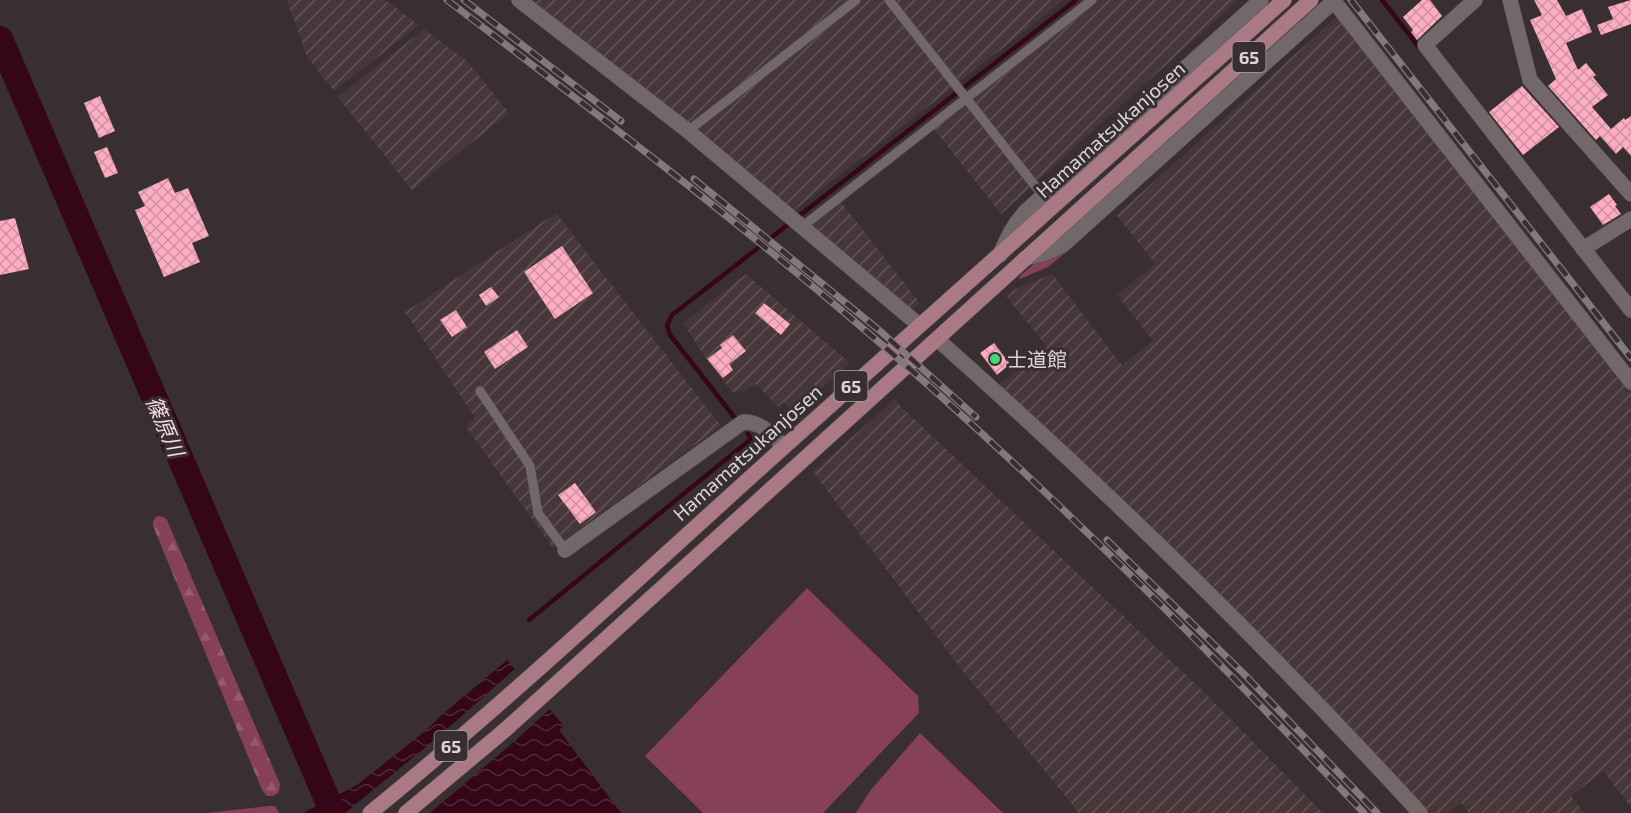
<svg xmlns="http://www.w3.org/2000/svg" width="1631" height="813" viewBox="0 0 1631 813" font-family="'Exo 2','Noto Sans JP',sans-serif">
<defs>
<pattern id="industrial-furrows" width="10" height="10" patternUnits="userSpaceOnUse" patternTransform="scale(1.5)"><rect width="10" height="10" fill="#47373b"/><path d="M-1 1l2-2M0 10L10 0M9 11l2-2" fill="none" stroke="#615357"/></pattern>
<pattern id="forest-firs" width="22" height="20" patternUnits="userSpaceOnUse" patternTransform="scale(1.5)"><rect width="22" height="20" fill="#864057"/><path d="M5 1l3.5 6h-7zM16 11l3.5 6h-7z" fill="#965b6e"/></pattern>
<pattern id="water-waves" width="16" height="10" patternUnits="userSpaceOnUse" patternTransform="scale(1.5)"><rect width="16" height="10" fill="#340618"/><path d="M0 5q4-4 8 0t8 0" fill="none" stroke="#512939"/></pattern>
<pattern id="building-cross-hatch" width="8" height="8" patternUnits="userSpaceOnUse" patternTransform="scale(1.5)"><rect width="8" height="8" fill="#fdacc2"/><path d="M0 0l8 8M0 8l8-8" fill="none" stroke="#ce91a2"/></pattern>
</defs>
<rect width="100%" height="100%" fill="#392f32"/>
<path fill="url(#industrial-furrows)" d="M287,0H385L419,25L334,91L307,57Z
M526,0H851L689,127Z
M862,0H885L953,87L792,212L694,131Z
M893,0H1064L958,83Z
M1097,0H1238L1036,182L971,99Z
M1340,14L1382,71L1389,84L1413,108L1631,388V807L1603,771L1571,796L1584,813H1469L1461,803L1447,813H1426L996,387L1047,347L1007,297L1015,289L1052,274L1122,365L1153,341L1117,295L1155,264L1117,215Z
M424,29L467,61L509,113L412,190L338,97Z
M965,103L1031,187L1001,214L933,128Z
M840,201L920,303L910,311L809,225Z
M556,213L721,426L553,548L466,427L475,418L405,312Z
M746,274L850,363L794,413L784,402L778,407L756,384L745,391L732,392L705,357L683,323Z
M894,400L1207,695L1323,813H1079L965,674L813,472Z"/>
<path fill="#864057" d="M1063,251L1065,253L1048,267L1020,279L1019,277L1036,262Z
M807,588L918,696L919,713L823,813H703L645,756Z
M920,733L1003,813H856L870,791Z
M269,806H275L279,813H206Z"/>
<path fill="url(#forest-firs)" d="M157,516L163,517L167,520L280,784L279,792L274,796H267L262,790L153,526V521Z"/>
<path fill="url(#water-waves)" d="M507,660L564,726L559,730L621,813H303L357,785L424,732L444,713Z"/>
<path fill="#392f32" d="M517,667L552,707L515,741L430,813H345L438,737Z"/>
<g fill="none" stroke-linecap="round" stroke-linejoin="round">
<path stroke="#340618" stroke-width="4.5" d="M1382,0L1419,47
M735,418L670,335L667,325L672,315L1076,0
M529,620L751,439L748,434"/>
<path stroke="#340618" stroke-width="26" d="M0,39L333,813"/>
</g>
<path fill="url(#building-cross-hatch)" d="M1422,0H1430L1442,16L1417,40L1411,32L1413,30L1403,17Z
M1534,0H1557L1566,16L1582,9L1592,32L1566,43L1578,70L1586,63L1596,75L1593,77L1608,95L1592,107L1611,129L1624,118L1625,120L1631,116V156L1623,147L1616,154L1600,136L1596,140L1548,86L1556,79L1530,20L1542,15Z
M1631,0V24L1601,35L1597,25L1613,19L1608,7Z
M1522,86L1559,127L1523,155L1489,112Z
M100,96L115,131L99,138L84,103Z
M107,147L118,173L105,178L94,152Z
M168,178L175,193L188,188L209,236L192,243L200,262L164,277L135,210L145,206L138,192Z
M1609,194L1617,205L1615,206L1621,214L1603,225L1590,207Z
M15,218L29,269L0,275V221Z
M562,246L593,293L555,319L524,272Z
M491,287L499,297L486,306L479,295Z
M764,303L790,324L781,335L755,313Z
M456,310L467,327L452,337L440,320Z
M517,330L528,347L495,369L484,352Z
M733,335L746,351L729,364L733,370L723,378L707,359L722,348L720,345Z
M994,343L1010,364L997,375L980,353Z
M575,483L596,512L580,524L558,495Z"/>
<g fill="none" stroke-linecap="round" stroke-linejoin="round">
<g stroke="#544c4f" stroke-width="10">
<path id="lane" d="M889,0L1043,196
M688,131L856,0
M803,226L1092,0
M480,391L530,466L538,513L565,550"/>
</g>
<g stroke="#544c4f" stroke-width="16">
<path id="street" d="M519,0L688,131L919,325
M1333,0L1631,382
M1475,0L1425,45L1631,310
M1510,0L1530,80L1631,194
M1583,249L1631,219
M1000,255C1007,238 1013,225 1026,211L1261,0
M1025,258L1044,254L1063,245L1334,1
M937,339C1106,489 1268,647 1420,813
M565,550L743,422C760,421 774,436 784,447"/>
</g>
<g stroke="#544c4f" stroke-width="16">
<path id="primary" d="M370,813C513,697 647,570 784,447C950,297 1118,150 1284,0
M406,813L505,730L1311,0"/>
</g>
<use href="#lane" stroke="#726769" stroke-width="9"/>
<use href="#street" stroke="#726769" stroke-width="15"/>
<use href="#primary" stroke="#a97986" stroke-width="15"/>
<g stroke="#81797c" stroke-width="7">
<path id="rail" d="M447,0C591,109 735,219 873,337C1046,485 1206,648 1364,813
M464,0L621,121
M1351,0L1631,358
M694,179L879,330L976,417
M1107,540L1244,674L1377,813"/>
</g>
<use href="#rail" stroke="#392f32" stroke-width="4.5" stroke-dasharray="14" stroke-linecap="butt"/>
</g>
<circle fill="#46d779" stroke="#392f32" stroke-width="2" cx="995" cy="359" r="6"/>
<g text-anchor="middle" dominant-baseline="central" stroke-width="6" stroke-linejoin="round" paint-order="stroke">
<g fill="#392f32" stroke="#aaa2a5" stroke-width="1.5">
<rect x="1232.5" y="42" width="33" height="30" rx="4.5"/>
<rect x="834.5" y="371" width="33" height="30" rx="4.5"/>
<rect x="434.5" y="731" width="33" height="30" rx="4.5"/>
</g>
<g font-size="18" font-weight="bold" fill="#dad4d6">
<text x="1249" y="57">65</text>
<text x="851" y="386">65</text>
<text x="451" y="746">65</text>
</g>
<g font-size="20" fill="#dad4d6" stroke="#392f32">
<text transform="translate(1110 129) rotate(-42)">Hamamatsukanjosen</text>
<text transform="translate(747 452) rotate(-42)">Hamamatsukanjosen</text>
</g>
<g font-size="20" fill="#dad4d6" stroke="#392f32" text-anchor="start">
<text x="1007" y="359">士道館</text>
</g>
<g font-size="21" font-style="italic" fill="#f7dce2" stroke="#392f32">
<text transform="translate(166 426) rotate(67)">篠原川</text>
</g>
</g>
</svg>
